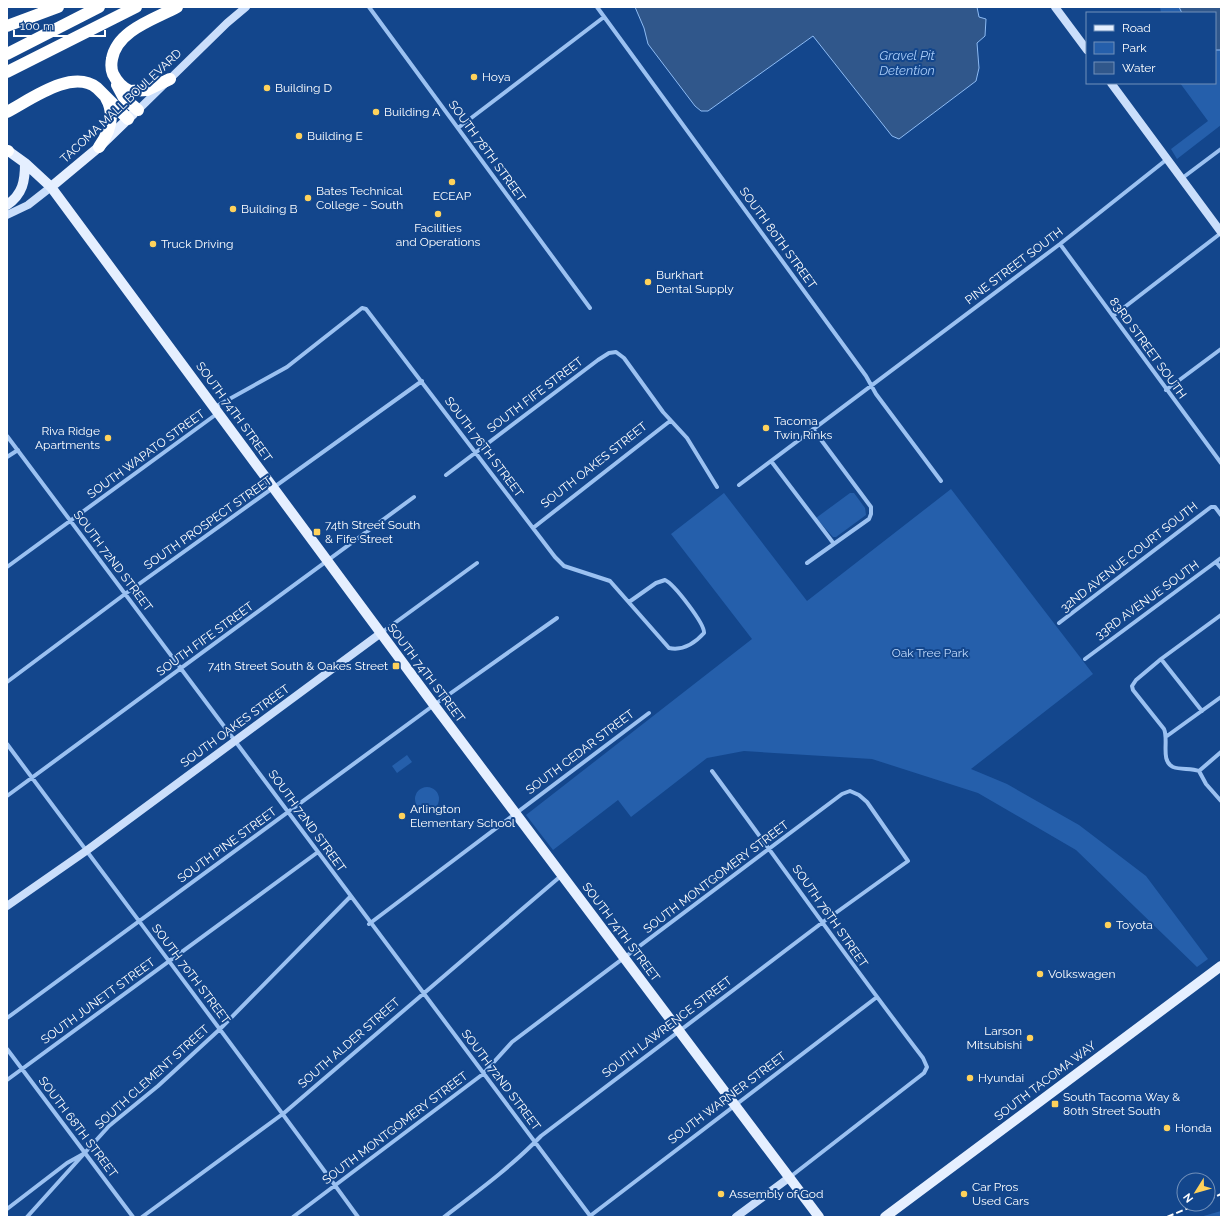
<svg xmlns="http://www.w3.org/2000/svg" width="1228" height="1224" viewBox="0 0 1228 1224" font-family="Raleway,sans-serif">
<rect width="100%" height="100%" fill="#13468c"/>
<path fill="#255fab" d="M1160,7H1221V125L1177,159L1171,149L1208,121L1180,83H1215V13H1161Z
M951,489L1093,674L971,769L1007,784L1079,825L1146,876L1208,959L1197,967L1076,850L978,793L872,759L744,751L707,758L631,817L618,800L553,850L526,815L752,639L671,534L724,493L807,601Z
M850,493H854L865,508L866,515L836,537H833L816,518Z
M407,755L412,762L397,773L392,766Z
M415 799a12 12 0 1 1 24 0a12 12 0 1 1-24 0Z
M1221,1211V1217H1200Z"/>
<path fill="#30578b" stroke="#8dbbf4" d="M635,7H977L979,17L986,19L985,36L977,43L979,68L976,81L899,139L892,136L813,36L708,111H701L695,106L648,44L644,28Z
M1179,7H1221V50H1215V13H1182Z"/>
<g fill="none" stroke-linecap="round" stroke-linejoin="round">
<path stroke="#9bc1f1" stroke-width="4" d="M369,7L590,308
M597,7L866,376L876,394L941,481
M458,128L604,17
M1181,179L1221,149
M1060,244L1221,463
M1113,316L1221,233
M1166,390L1221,349
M215,407L287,367L357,312L362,308L366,309L555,557L564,566L610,581L669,648C683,651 695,643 704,633C705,624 674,584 665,580L656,583L629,602
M7,436L591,1217
M7,457L18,450
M771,461L834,544
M446,475L598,360L609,353L616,352L624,358L663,412L687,438L717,487
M739,485L1060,244L1166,160
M533,528L670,421
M1216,562L1221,568
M807,563L869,519L871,514V507L813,429
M7,567L218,413
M1221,615L1161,659L1136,680L1132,686L1133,690L1164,729C1169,740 1160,761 1173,767C1181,770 1191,768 1199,771L1206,784L1221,801
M1059,623L1211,507H1215L1221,515
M381,633L477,563
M1085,659L1221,558
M1161,659L1202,711
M7,682L125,594L422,381
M1167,736L1221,697
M7,744C124,902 243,1058 358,1217
M712,771C783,867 851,964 923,1058L927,1067L924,1073L790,1177
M1199,771L1221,752
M7,796L414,497
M369,924L649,713
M7,1018L434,705L557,618
M7,1049L133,1217
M7,1080L318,852
M7,1209L67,1163L85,1153
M590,1216L877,997
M27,1217L109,1126L158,1086L220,1029L350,897
M142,1217L284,1113L562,875
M293,1217L483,1074L512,1042L842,794L850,791L859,795L867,802L908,861L823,922L541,1136C512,1166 478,1191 444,1217"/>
<path stroke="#cadefb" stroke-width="8" d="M1055,7L1087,50
M1111,83L1221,232
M138,110L227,23L246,7
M7,215L28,205L51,187
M7,906L86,851L381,633
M736,1217L790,1177"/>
<path stroke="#e5efff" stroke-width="10" d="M7,150L25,163L51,187L434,705L819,1217
M51,187L99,147L133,114
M7,205C23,194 25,181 25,163
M885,1217L1221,966"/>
<path stroke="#fff" stroke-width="12" d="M7,26L58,7
M7,54L99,7
M7,72L136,7
M170,79L147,90L130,91C122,88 117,82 113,74C111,69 111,64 112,59C117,30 155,19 177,7
M117,85L124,98L138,110
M7,112C30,100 72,68 97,88L128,119
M99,147C109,133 116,115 106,98
M7,151H8"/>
<path stroke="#fff" stroke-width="2" stroke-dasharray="7 3" stroke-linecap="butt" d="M1208,1200L1221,1194
M1167,1217L1198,1204"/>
</g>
<g fill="#ffd25b" stroke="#13468c" stroke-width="1.5">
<circle cx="474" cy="77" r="4"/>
<circle cx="267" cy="88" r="4"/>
<circle cx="376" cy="112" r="4"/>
<circle cx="299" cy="136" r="4"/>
<circle cx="452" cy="182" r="4"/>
<circle cx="308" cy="198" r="4"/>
<circle cx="233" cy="209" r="4"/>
<circle cx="438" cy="214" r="4"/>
<circle cx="153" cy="244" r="4"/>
<circle cx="648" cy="282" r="4"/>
<circle cx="766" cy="428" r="4"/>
<circle cx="108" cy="438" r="4"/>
<rect x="313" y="528" width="8" height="8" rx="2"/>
<rect x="392" y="662" width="8" height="8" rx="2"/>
<circle cx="402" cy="816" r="4"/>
<circle cx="1108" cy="925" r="4"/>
<circle cx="1040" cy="974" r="4"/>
<circle cx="1030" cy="1038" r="4"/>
<circle cx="970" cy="1078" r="4"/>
<rect x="1051" y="1100" width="8" height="8" rx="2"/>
<circle cx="1167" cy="1128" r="4"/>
<circle cx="721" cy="1194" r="4"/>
<circle cx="964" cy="1194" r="4"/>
</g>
<g text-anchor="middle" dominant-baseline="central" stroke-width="4" stroke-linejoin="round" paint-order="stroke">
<g font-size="12" fill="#fff" stroke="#13468c" text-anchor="start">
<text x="482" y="77">Hoya</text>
<text x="275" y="88">Building D</text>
<text x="384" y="112">Building A</text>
<text x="307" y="136">Building E</text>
<text x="316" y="191">Bates Technical<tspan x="316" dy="14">College - South</tspan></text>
<text x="452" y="196" text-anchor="middle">ECEAP</text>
<text x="241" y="209">Building B</text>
<text x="438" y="228" text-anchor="middle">Facilities<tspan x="438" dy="14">and Operations</tspan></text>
<text x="161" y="244">Truck Driving</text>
<text x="656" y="275">Burkhart<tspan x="656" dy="14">Dental Supply</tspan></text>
<text x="774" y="421">Tacoma<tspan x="774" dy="14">Twin Rinks</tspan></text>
<text x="100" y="431" text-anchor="end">Riva Ridge<tspan x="100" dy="14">Apartments</tspan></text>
<text x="325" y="525">74th Street South<tspan x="325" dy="14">&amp; Fife Street</tspan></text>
<text x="388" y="666" text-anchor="end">74th Street South &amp; Oakes Street</text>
<text x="410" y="809">Arlington<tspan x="410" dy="14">Elementary School</tspan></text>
<text x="1116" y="925">Toyota</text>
<text x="1048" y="974">Volkswagen</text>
<text x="1022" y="1031" text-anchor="end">Larson<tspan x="1022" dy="14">Mitsubishi</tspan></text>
<text x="978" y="1078">Hyundai</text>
<text x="1063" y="1097">South Tacoma Way &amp;<tspan x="1063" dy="14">80th Street South</tspan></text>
<text x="1175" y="1128">Honda</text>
<text x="972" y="1187">Car Pros<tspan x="972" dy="14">Used Cars</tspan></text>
<text x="729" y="1194">Assembly of God</text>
</g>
<g font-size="12" fill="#fff" stroke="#13468c">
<text transform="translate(121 106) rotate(-43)">TACOMA MALL BOULEVARD</text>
<text transform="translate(487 151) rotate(54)">SOUTH 78TH STREET</text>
<text transform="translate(778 238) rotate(54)">SOUTH 80TH STREET</text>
<text transform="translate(1014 266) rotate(-37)">PINE STREET SOUTH</text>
<text transform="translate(1148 348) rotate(54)">83RD STREET SOUTH</text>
<text transform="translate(535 395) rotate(-37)">SOUTH FIFE STREET</text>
<text transform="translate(234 412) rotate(54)">SOUTH 74TH STREET</text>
<text transform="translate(484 447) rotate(53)">SOUTH 76TH STREET</text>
<text transform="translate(146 454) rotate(-36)">SOUTH WAPATO STREET</text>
<text transform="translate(594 465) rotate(-38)">SOUTH OAKES STREET</text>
<text transform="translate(208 523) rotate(-35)">SOUTH PROSPECT STREET</text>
<text transform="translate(1129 557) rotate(-38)">32ND AVENUE COURT SOUTH</text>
<text transform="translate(113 561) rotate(53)">SOUTH 72ND STREET</text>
<text transform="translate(1147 600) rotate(-36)">33RD AVENUE SOUTH</text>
<text transform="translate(205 639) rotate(-36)">SOUTH FIFE STREET</text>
<text transform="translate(426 673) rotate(53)">SOUTH 74TH STREET</text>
<text transform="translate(235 726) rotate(-36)">SOUTH OAKES STREET</text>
<text transform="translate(580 752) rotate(-37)">SOUTH CEDAR STREET</text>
<text transform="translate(307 821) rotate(54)">SOUTH 72ND STREET</text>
<text transform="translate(227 845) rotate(-36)">SOUTH PINE STREET</text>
<text transform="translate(716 877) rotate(-37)">SOUTH MONTGOMERY STREET</text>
<text transform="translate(830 916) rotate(55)">SOUTH 76TH STREET</text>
<text transform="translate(621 932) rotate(53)">SOUTH 74TH STREET</text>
<text transform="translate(191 974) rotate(53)">SOUTH 70TH STREET</text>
<text transform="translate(98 1001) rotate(-36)">SOUTH JUNETT STREET</text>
<text transform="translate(667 1027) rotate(-37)">SOUTH LAWRENCE STREET</text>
<text transform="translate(349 1043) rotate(-41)">SOUTH ALDER STREET</text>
<text transform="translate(152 1077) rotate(-42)">SOUTH CLEMENT STREET</text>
<text transform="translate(501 1080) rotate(53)">SOUTH 72ND STREET</text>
<text transform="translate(1045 1081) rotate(-37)">SOUTH TACOMA WAY</text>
<text transform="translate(727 1098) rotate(-37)">SOUTH WARNER STREET</text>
<text transform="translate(78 1127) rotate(53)">SOUTH 68TH STREET</text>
<text transform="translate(395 1128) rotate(-37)">SOUTH MONTGOMERY STREET</text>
</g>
<g font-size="12" fill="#c2dbfc" stroke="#13468c">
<text x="930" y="653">Oak Tree Park</text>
</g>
<g font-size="13" font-style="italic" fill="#a7cbf8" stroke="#13468c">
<text x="907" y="55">Gravel Pit<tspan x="907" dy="15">Detention</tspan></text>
</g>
</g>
<rect width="1228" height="1224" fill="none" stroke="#ffffff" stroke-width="16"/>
<rect x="1086" y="12" width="130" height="72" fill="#13468c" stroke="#7190ba"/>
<rect x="1094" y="25" width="20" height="6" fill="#e5efff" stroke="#7190ba"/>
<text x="1122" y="32" font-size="12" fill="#ffffff">Road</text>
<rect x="1094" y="42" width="20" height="12" fill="#255fab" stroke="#7190ba"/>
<text x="1122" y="52" font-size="12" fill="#ffffff">Park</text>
<rect x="1094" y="62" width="20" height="12" fill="#30578b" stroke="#7190ba"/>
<text x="1122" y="72" font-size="12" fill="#ffffff">Water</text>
<g transform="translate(1196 1192) rotate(233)"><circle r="19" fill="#13468c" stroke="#7190ba"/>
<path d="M0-3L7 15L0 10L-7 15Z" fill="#ffd25b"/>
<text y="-6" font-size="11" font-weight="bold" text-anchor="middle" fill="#ffffff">N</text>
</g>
<path d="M14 30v6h91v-6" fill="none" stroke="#ffffff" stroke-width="2"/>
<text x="20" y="30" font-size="12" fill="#ffffff" stroke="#13468c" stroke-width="3" paint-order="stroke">100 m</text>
</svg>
